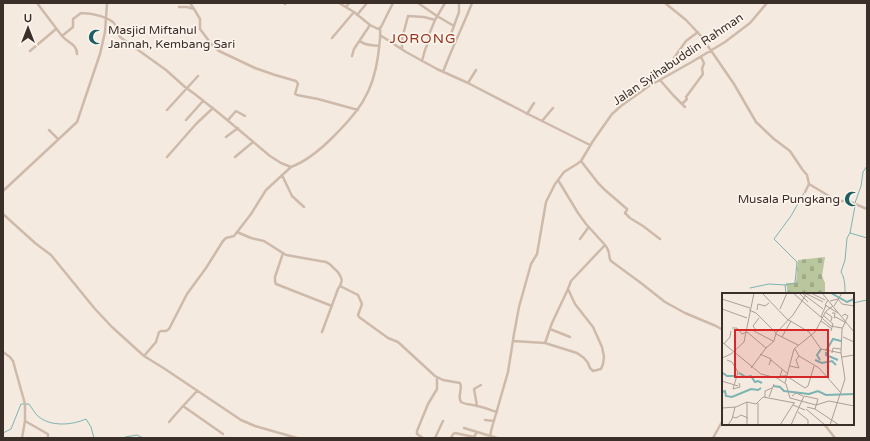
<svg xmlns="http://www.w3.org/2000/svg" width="870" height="441" viewBox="0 0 870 441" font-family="'Varela Round',sans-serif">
<defs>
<pattern id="cemetery-stones" width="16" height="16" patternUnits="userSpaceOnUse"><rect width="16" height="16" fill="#b9c69e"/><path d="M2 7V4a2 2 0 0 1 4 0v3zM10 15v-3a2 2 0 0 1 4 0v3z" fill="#a0aa88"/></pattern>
</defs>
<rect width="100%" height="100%" fill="#f5eadf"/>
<path fill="url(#cemetery-stones)" d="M825,257L822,276L825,283V293L788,294L786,283H796L798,260Z"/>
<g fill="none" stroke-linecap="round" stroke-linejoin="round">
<path stroke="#7cb4b4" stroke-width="1" d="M855,203L861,186L863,172L867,166
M855,206L850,233L867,238
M785,285L795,283L797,262L774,239L791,216L804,193
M750,288L769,284L785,285L786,294
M845,294C845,287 845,278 841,272L845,260L847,238L850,233
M853,303L867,300
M3,433L11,429L21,404H29C32,408 35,414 39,417C52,427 72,425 86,419L91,427L94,438
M125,438V437L137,435L143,438"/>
<path stroke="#cebaaa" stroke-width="2.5" d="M37,3L62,36L73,27V19L81,13C91,13 112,17 116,26C118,30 117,34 120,37L166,70L185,87L196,95L220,114L270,156L281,163L291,167C307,161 321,149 333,137C359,111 373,93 378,56C379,47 381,38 380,28
M190,3L194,9
M339,3L354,12L370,25L378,29L381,27L393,3
M418,3L437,16L454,26
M665,3L686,20L701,36L734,84L756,122L774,139L790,151L802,169L807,175L809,184L834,199L840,201H848L867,209
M285,4L286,3
M179,7H187L194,9L200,19V29L212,45L219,51L255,68L275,75L296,81L298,84L295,94L297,95L318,99L358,110
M346,7L349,3
M357,15L367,3
M451,34L459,12V3
M380,35L406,52L437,69L468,83L526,113L590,145
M62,36C68,43 77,44 77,54
M332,38L354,12
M360,41C365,46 373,45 379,46
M402,49V39L408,16L424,17L435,20
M30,51L56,29
M352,56L354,49L370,25
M422,61L425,50L429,40L428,37L435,20L445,3
M671,62L686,41L698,32
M443,72C452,48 463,26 472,3
M660,80L673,95L685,107
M468,83L476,70
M682,104L687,99L686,97L703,74L702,69L704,63L701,57
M167,110L198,76
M527,114L534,103
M186,120L203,101
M228,120L236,111L245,116
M542,121L553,108
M49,130L58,139
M226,137L238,128
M167,157L196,124L213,108
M235,157L253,142
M581,161L598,183L605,190L627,209V210L625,213L630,218L643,226L660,239
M282,175L292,196L304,207
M3,191L77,122L100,54L105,32L107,3
M805,192L809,184
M3,214L35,243L51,255L95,309L112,327L144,356L165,369L241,420L255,426L297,438
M237,232L251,238L264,241L286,255L326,262C331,264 333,268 337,271C343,279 343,281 338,289L322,332
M580,239L588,228
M605,245C612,254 607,255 611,261L641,283L665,302L685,313L716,326L723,330
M283,253L275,277V281L276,284L332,306
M340,286L358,295L362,304L358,315L359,317L388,338L398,342L435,376L443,380L460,383C463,389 457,396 461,402C466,405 472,404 477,406C484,407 490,410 497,412
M550,329L570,337
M513,341L545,343L577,353L584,358L588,363L590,368L593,371L601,369L603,364L604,357L602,347L593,327L575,304L568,289L571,281L605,245L586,224L578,213L558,180
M545,343L552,323L568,289
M3,352L10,357L13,361L25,404V421L22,438
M144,356L156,342L159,332L161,331H166L169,329L187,294L206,268L223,241L226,238L234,236L251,214L266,190L291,167
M723,384V389
M183,406L223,434
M477,406L474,389L481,385
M485,420L494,421
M25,421L46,433L48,434V438
M169,422L183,406L197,391
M824,424L835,438
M464,428L497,438
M423,438L417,434V431L428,404L437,389V378
M435,438L443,421
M451,438L453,434L455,433L474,437L477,432
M490,438L491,431L508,372L514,334L519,307L531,264L537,254L546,202L555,184L564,172L577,164L581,161L593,141L612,114L621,106L649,86L690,63L725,42L750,23L767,3
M713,438L723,420"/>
</g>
<defs>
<g id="mosque-bare" transform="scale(1.2)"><path d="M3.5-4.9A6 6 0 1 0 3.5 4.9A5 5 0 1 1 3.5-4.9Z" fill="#1c5e61" stroke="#fcf4ed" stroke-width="2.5" paint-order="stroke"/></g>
</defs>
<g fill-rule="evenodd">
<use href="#mosque-bare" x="96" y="37"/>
<use href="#mosque-bare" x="852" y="199"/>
</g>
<g text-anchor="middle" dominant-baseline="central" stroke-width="3.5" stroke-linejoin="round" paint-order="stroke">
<g font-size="12" fill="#3b2f2a" stroke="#fcf4ed" text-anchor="start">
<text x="108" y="30">Masjid Miftahul<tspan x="108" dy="14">Jannah, Kembang Sari</tspan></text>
<text x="840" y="199" text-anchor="end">Musala Pungkang</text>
</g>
<g font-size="12" fill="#3b2f2a" stroke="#fcf4ed">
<text transform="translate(678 59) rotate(-34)">Jalan Syihabuddin Rahman</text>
</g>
<g font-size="14" letter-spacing="1" fill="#91351c" stroke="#fcf4ed">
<text x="423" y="38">JORONG</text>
</g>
</g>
<g transform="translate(722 293)">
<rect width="132" height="132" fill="#f5eadf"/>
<path fill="none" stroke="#7cb4b4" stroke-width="2" d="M109,0L125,9L132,6M104,58L111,46L119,48M104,59V62L116,67M93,67L100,70L110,68L114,72M98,67L95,62L99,56M1,80L5,83H13M17,80L24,84L29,83L33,89L36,88L40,90M51,93L58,94L62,98L87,101L96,98L104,102L132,101M0,99L3,98L4,103L10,104L29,96L36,97L39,95"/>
<path fill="none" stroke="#ab9f97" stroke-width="1" d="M40,0L65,26L87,39L99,56L119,60M71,0L100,25M77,0L86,9M80,0L101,16M89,0L103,7M100,0L132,39M85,1L101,9M0,6L28,15M106,7L103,12L116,20M108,8L116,6L120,11L132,13M112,13L120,0M0,16L25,25M58,16L65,0M27,17L34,20L54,40L71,22L85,0M35,17L36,11L43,13L47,10M103,19L110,24L109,28M110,20H113L112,25L114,24L124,30M102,23L111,31L109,38M99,24L104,12M101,26L109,33L120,35M99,28L110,36M10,35H15L20,41L25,39L44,55L52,48L54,40M34,37L31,33L37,25M32,38L51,48M54,41L76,52M60,44L69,28M121,44L132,49M0,49L39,81L55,85L64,91L68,105L94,112L107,108L132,113M2,51L8,44L9,38M110,60L111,55L119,56M38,61L49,66L47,72M77,63L97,75L119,100M120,64L132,62M0,65L9,61L22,49L32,0M5,67L10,69L16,79L11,96L18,94L17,90M49,67L66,81M68,73L77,75L74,67L77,63L73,56M29,75L44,55M60,77L58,83H64M63,82L83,95L86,93L92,73M0,88L16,93M63,90L72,56L93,39L104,18L111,13M70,103L74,100L81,103M82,103L96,106L93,116M43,104V98L50,95M47,104L52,91M25,109V132M36,110V132M71,112L83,117M85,114L93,116L117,132M0,115L14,114L25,109L34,111L41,104L73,110M84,116L103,132M76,119L86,127V132M11,124L14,125L19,122L26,125M6,132L10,126L13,114M58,132L72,110M69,132L82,103M108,132L123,86L119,60L120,36L126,23L123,21L120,23"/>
<path fill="#d62828" fill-opacity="0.15" stroke="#d62828" stroke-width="2" d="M13,37H106V84H13Z"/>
<rect width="132" height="132" fill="none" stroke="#3b2f2a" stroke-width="2"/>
</g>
<rect width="870" height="441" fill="none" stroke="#3b2f2a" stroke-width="8"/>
<g transform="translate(28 28)" stroke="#fcf4ed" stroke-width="3" paint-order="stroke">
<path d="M0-3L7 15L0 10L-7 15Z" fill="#3b2f2a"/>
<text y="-6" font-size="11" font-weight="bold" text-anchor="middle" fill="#3b2f2a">U</text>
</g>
</svg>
